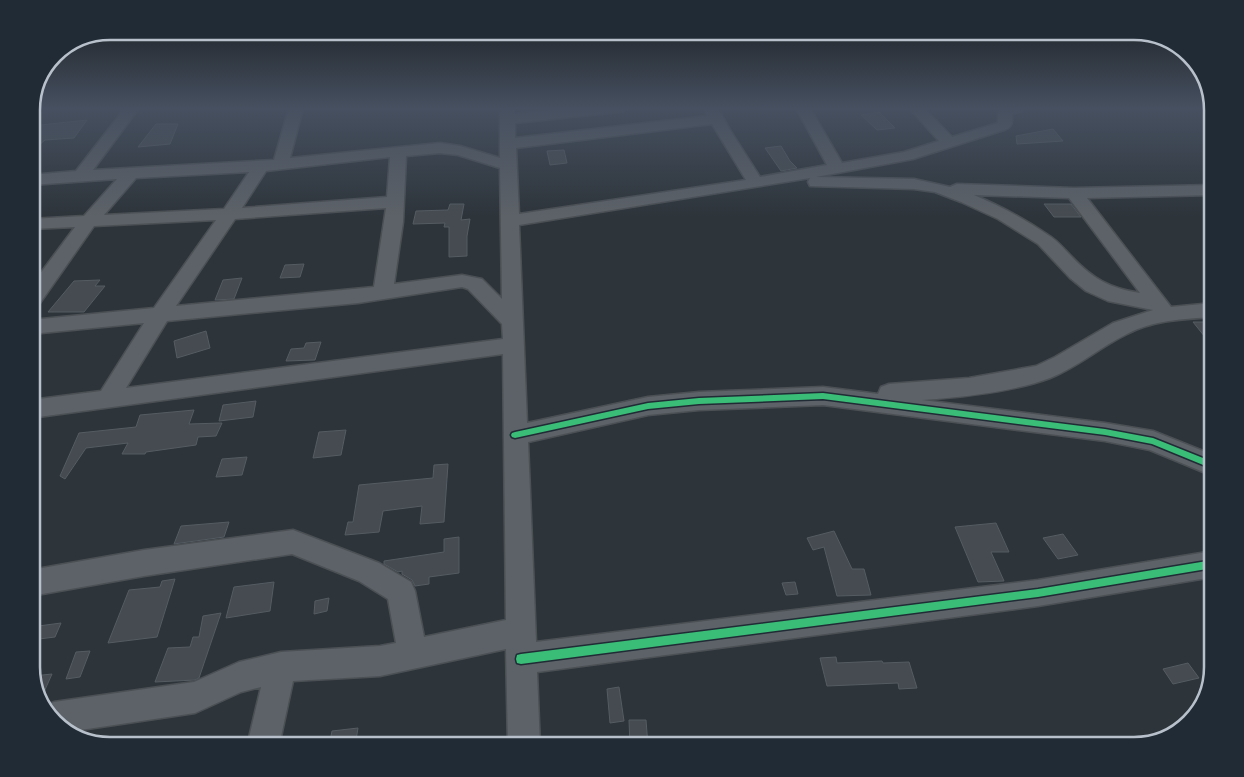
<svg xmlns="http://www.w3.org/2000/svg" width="1244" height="777" viewBox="0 0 1244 777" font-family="Ubuntu,sans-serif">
<rect width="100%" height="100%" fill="#2d343a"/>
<path fill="#454b50" stroke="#555c62" d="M879,112L895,128L877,130L861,115Z
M87,120L74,138L45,140L31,152V126Z
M156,124H178L170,144L138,147Z
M1053,129L1063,141L1017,144L1016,136Z
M781,146L790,161L797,168L781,171L765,148Z
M564,150L567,163L550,165L547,151Z
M450,204H464L461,220L470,219L467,236V256L449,257V227H444L445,223L413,224L416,211L448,210Z
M1044,204H1071L1081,217H1054Z
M304,264L300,277L280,278L285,265Z
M242,278L234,299L215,300L223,280Z
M100,280L95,286H105L84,312H48L74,281Z
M1193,322H1213V347Z
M206,331L210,348L177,358L174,341Z
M321,342L315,360L286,361L291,349L304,348L306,343Z
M256,401L253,417L219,421L223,405Z
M194,410L189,424L222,423L216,436L198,437L196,445L146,452L145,454H122L128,443L86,448L65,479L60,476L79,433L136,427L140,415Z
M346,430L341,455L313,458L319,432Z
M247,457L242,475L216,477L222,459Z
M448,464L444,522L420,524L422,506L383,511L379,532L345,535L348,522H353L359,485L433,478L434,465Z
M229,522L224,537L174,544L181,526Z
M996,523L1009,552H991L1004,581L978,582L955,527Z
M834,531L852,569H864L871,595L837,596L824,547L813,550L807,538Z
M1063,534L1078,555L1058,559L1043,538Z
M459,537V573L429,577V584L415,586L412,580L402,574V571L398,572L384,564V561L444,552V539Z
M175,579L157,637L108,643L129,590L160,587L162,581Z
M274,582L270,611L226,618L234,587Z
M795,582L798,594L786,595L782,583Z
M329,598L327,611L314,614L315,601Z
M221,613L199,678L195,680L155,682L168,648L190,647L193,637H199L203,616Z
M61,623L55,637L31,640V627Z
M90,651L80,677L66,679L76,652Z
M836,657L837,663L882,661L883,663L909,662L917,688L899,689L898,683L827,686L820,658Z
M1188,663L1199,678L1173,684L1163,669Z
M52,674L40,701L33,676Z
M619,687L624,721L610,723L607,689Z
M629,720H646L648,746H630Z
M358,728L355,746H329L332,731Z"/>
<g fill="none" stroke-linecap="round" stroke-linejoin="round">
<g stroke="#4b5055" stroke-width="3">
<path id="minor" d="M125,108H139L93,170L274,160L289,108H303L290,158L440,143L460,146L500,158V108H514V114L574,108H625L623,111L618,112L515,123V138L707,116L704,108H718L730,130L760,177L827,165L796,108H810L842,163L904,152L939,141L909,108H924L952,137L998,123V112L1000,109L1024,108L1022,111L1012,114C1012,123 1013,127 1004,130L913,159L816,177L914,179L950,187L957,184L1074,188L1213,185V195L1087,198L1171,307L1213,303V317C1184,319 1153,320 1127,334C1100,347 1078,367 1050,378C1013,392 962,397 922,400L1105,423L1153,431L1213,455V476L1150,450L1105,441L823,405L699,410L648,415L528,442L536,642L1038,580L1213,551V577L1038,606L537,672L540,746H508L506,649L380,676L293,681L279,746H247L261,687L241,692L195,713L67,732L43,707L54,702L194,682L239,662L281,652L380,646L396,643L388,599L359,581L292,554L144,576L31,596V570L144,550L293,530L379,563L411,582L415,591L424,637L506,620L503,354L31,418V400L101,391L144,323L31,334V320L154,308L216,220L94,226L38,306L31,308V286L75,227L31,229V219L84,216L117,179L31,185V175L76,171ZM712,124L746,180L519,214L516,148ZM440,153L458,155L500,168L502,299L482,279L462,275L394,284L403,222L406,156ZM390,157L387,197L242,208L266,171ZM249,172L224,209L104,215L136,178ZM816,177L810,178L808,182L810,186L914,189L935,192L961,202L998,219L1038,244L1070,278L1086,291L1108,301L1153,310L1113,323L1055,357L1036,366L969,378L889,384L881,387L878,394L823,387L699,392L648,397L527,423L519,225ZM974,195L1069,198L1140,293C1109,288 1093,279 1071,256C1064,249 1057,240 1048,235C1025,219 1000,206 974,195ZM386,208L374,287L176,306L235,219ZM462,287L468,289L502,324L503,339L126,388L167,321L358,303Z"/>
</g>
<use href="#minor" fill="#5d6268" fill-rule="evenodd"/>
<g stroke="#202b36" stroke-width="3">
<path id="cycleway" d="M823,393L1105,429L1153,438L1213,462V469L1152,444L1105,435L823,399L699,404L648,409L515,438L512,437L511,435L512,433L515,432L648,403L699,398Z
M1213,560V568L1038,597L521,664L517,663L516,659L517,655L521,654L1038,589Z"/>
</g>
<use href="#cycleway" fill="#3abd76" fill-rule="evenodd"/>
</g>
<linearGradient id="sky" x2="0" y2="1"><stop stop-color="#191d20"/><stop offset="0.5" stop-color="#465060"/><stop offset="1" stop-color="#465060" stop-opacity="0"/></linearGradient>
<rect width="1244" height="217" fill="url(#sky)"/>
<path d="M0 0H1244V777H0ZM110 40H1134A70 70 0 0 1 1204 110V667A70 70 0 0 1 1134 737H110A70 70 0 0 1 40 667V110A70 70 0 0 1 110 40Z" fill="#202b36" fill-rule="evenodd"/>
<path fill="none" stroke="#b8c1cb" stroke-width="2.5" d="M110 40H1134A70 70 0 0 1 1204 110V667A70 70 0 0 1 1134 737H110A70 70 0 0 1 40 667V110A70 70 0 0 1 110 40Z"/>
</svg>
